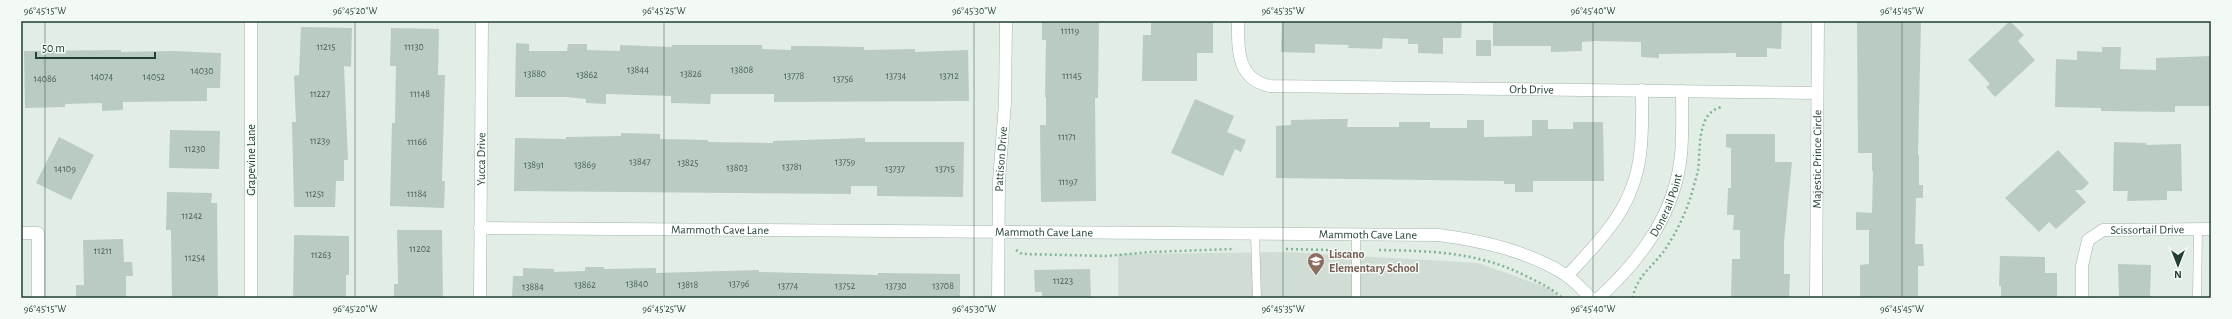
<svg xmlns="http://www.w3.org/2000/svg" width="2232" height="319" viewBox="0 0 2232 319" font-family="'Alegreya Sans',sans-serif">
<rect width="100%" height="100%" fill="#e2ede6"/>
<path fill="#d0ddd5" d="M1289,252L1478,263L1551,289L1560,298H1118V254Z"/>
<path fill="#bacbc1" d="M1042,21H1099L1098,98H1095L1096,201L1041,202L1040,125H1046V97H1045L1046,40H1042Z
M1151,21H1213V53H1197V81H1142L1143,35H1151Z
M1282,21H1462L1461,38H1443V54L1418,53V44H1408V39L1383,38L1382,49L1348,48L1349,45L1315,44V53L1281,52Z
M1493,21H1782L1781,49L1767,48V57H1736V53L1659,54V58L1641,57V42L1596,41L1582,42V51L1551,52V46H1493Z
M1857,21H1921L1918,155H1919V185H1923V198H1916L1915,244H1923L1924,266H1918V296L1860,297V265L1869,264V230H1856V212L1872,213L1873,171H1872V153H1858Z
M2010,21L2024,35L2018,41L2035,60L1995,97L1986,87L1990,84L1968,60Z
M301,27L352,28L351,67L344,66L348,160H344V181H336L335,207H294L292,122H296L294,76L299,75Z
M391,28L439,29L438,75H445L442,181H445L444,208L390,206L392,123H395L396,66H390Z
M1476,40H1491V56H1476Z
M516,43L529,44V51H567L568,44H587V50L620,51V45L672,47V45H762V49L791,50V46H813L864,47V50L915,49V52L968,50L969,101L774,102V94H711L710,104L671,103V96L606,94V104L586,103V99L566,97H515Z
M2102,47H2121L2120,69L2156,70V58L2211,56V106H2175V112L2101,111V108L2055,107L2056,59L2077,60V51L2102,52Z
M121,50V52L172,51L221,53L220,88H207V101L123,102V110L102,111V103L65,104V107L25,108L24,51Z
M1195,99L1234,116L1227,132L1246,140L1241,152L1235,149L1223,176L1171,153Z
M1330,119H1348L1347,127H1399V122H1430V128H1467V120H1484V137L1532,136V120H1548V129H1573V122H1603L1604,181H1533V192H1515V184H1504V181L1276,178V126L1291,125V120Z
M170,130L220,131L219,169L169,168Z
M621,133L660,134V139L708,140V142L773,143V141L865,138V142H964L963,197L877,196V186H851V194L514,191L515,138L566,139V137L621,136Z
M1726,134H1775V162H1792L1784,241V274H1790L1789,298H1731L1732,259H1740V230H1733L1734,215H1727L1728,188H1731V148L1726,147Z
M59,137L94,155L71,200L36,183Z
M2114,142L2146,143V145L2181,144L2182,191H2167V200L2127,201L2128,191H2113Z
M2058,150L2089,183L2082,190H2075L2086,202L2056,229L2049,222L2039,232L2005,198Z
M167,192L212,193L211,203H217L218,298H172L171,230H166Z
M397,230H442L443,298H394V284H398Z
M294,235L349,236V275H346V298H293Z
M123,239L124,262H132L133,276H126V298H76V285H84L83,240Z
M2000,256L2045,257V273H2057V298H2001V286H1999Z
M2118,264L2151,265L2150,298H2119Z
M585,267H604V269L656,268V273L759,270V272L878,275V273L960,274V298H512L513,276H523V268L554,269V272L585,271Z
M1090,269L1091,298H1042V292H1035L1034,270Z"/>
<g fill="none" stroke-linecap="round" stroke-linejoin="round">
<g stroke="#a4b5ac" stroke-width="9">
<path id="lane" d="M1255,234L1257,298
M1356,235V298
M2197,298L2198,229"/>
</g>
<g stroke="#a4b5ac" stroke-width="13">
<g id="street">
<path d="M251,21V298"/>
<path id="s1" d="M1238,21C1238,48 1236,79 1270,86L1817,93"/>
<path id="s2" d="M480,228L1439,235C1483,241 1528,251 1566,275C1575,281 1583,291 1591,298"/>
<path d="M21,233H38V298"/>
<path d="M1567,276C1602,238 1633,209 1640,155C1643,134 1642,112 1642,90"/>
<path id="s3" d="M480,298L482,21"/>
<path id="s4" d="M998,298L999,181L1005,103L1006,21"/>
<path id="s5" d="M1599,298C1641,259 1675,214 1681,155C1683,134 1682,112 1682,91"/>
<path id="s6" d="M1816,298L1818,21"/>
<path id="s7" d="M2082,298V266L2088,240L2103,230L2211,229"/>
</g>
</g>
<path stroke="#81b29a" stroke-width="2.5" stroke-dasharray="2 3" stroke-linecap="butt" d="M1286,249L1330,250
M1016,250L1022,254L1107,256L1150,252L1233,249
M1379,250C1434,251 1479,252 1528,277C1540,283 1553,289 1562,298
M1633,298C1635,278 1653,266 1664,251C1675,235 1685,215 1691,196C1693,188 1696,179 1698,170C1701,149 1696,112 1722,107"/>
<use href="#lane" stroke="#fff" stroke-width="8"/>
<use href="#street" stroke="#fff" stroke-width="12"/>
</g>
<path fill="none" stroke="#213f32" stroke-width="1" stroke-opacity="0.45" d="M45,21V298M355,21V298M664,21V298M974,21V298M1283,21V298M1593,21V298M1902,21V298"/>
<defs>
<g id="school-pin" transform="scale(0.9)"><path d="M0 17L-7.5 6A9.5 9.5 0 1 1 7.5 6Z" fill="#8d6e63" stroke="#f3f9f5"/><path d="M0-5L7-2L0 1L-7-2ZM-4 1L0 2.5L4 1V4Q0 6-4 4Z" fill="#fff"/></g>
</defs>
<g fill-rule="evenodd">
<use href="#school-pin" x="1316" y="261"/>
</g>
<g text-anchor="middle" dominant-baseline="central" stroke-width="3" stroke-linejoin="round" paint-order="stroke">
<g font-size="10" fill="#476256">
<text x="1070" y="31">11119</text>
<text x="326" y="47">11215</text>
<text x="414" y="47">11130</text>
<text x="638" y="70">13844</text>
<text x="742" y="70">13808</text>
<text x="202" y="71">14030</text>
<text x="535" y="74">13880</text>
<text x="691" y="74">13826</text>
<text x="587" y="75">13862</text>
<text x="794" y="76">13778</text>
<text x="896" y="76">13734</text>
<text x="949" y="76">13712</text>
<text x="1072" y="76">11145</text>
<text x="102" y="77">14074</text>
<text x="154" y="77">14052</text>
<text x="45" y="79">14086</text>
<text x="843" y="79">13756</text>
<text x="320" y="94">11227</text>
<text x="420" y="94">11148</text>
<text x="1067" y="137">11171</text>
<text x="320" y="141">11239</text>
<text x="417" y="142">11166</text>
<text x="195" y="149">11230</text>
<text x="640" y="162">13847</text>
<text x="845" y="162">13759</text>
<text x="688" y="163">13825</text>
<text x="534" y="165">13891</text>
<text x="585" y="165">13869</text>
<text x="792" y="167">13781</text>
<text x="737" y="168">13803</text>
<text x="65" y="169">14109</text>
<text x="895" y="169">13737</text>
<text x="945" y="169">13715</text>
<text x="1068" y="182">11197</text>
<text x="315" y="194">11251</text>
<text x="417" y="194">11184</text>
<text x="192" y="216">11242</text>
<text x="420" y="249">11202</text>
<text x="103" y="251">11211</text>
<text x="321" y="255">11263</text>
<text x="195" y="258">11254</text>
<text x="1063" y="281">11223</text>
<text x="637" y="284">13840</text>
<text x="739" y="284">13796</text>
<text x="585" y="285">13862</text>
<text x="688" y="285">13818</text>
<text x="788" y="286">13774</text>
<text x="845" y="286">13752</text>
<text x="896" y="286">13730</text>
<text x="943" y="286">13708</text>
<text x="533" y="287">13884</text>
</g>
<g font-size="12" fill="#213f32" stroke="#f3f9f5">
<text stroke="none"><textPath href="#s1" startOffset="342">Orb Drive</textPath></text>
<text stroke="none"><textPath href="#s4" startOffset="139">Pattison Drive</textPath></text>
<text stroke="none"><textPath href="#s6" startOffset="139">Majestic Prince Circle</textPath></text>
<text transform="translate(251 160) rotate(-90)">Grapevine Lane</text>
<text stroke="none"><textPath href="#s3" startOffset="139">Yucca Drive</textPath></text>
<text stroke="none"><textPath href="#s5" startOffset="116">Donerail Point</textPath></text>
<text stroke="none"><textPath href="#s2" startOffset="240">Mammoth Cave Lane</textPath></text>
<text stroke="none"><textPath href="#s7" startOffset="121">Scissortail Drive</textPath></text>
<text stroke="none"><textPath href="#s2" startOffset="564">Mammoth Cave Lane</textPath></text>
<text stroke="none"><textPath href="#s2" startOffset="888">Mammoth Cave Lane</textPath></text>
</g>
<g font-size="12" font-weight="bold" fill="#785e54" stroke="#f3f9f5" text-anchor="start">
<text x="1329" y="254">Liscano<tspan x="1329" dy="14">Elementary School</tspan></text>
</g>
</g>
<rect width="2232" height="319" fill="none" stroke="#f3f9f5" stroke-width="44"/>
<g transform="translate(2178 265) rotate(180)" stroke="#f3f9f5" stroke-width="3" paint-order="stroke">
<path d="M0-3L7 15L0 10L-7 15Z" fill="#213f32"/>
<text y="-6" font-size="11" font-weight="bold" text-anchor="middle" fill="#213f32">N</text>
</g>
<path d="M36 52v6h119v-6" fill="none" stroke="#213f32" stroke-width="2"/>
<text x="42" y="52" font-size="12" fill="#213f32" stroke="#f3f9f5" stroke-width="3" paint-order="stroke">50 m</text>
<rect x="22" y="22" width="2188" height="275" fill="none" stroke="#213f32" stroke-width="1.5"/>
<g font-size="10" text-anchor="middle" fill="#213f32">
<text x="45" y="14">96°45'15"W</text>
<text x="355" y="14">96°45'20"W</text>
<text x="664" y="14">96°45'25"W</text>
<text x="974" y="14">96°45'30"W</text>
<text x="1283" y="14">96°45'35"W</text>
<text x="1593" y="14">96°45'40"W</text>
<text x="1902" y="14">96°45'45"W</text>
<text x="45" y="312">96°45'15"W</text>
<text x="355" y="312">96°45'20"W</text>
<text x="664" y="312">96°45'25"W</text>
<text x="974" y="312">96°45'30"W</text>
<text x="1283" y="312">96°45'35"W</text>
<text x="1593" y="312">96°45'40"W</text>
<text x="1902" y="312">96°45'45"W</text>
</g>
</svg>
